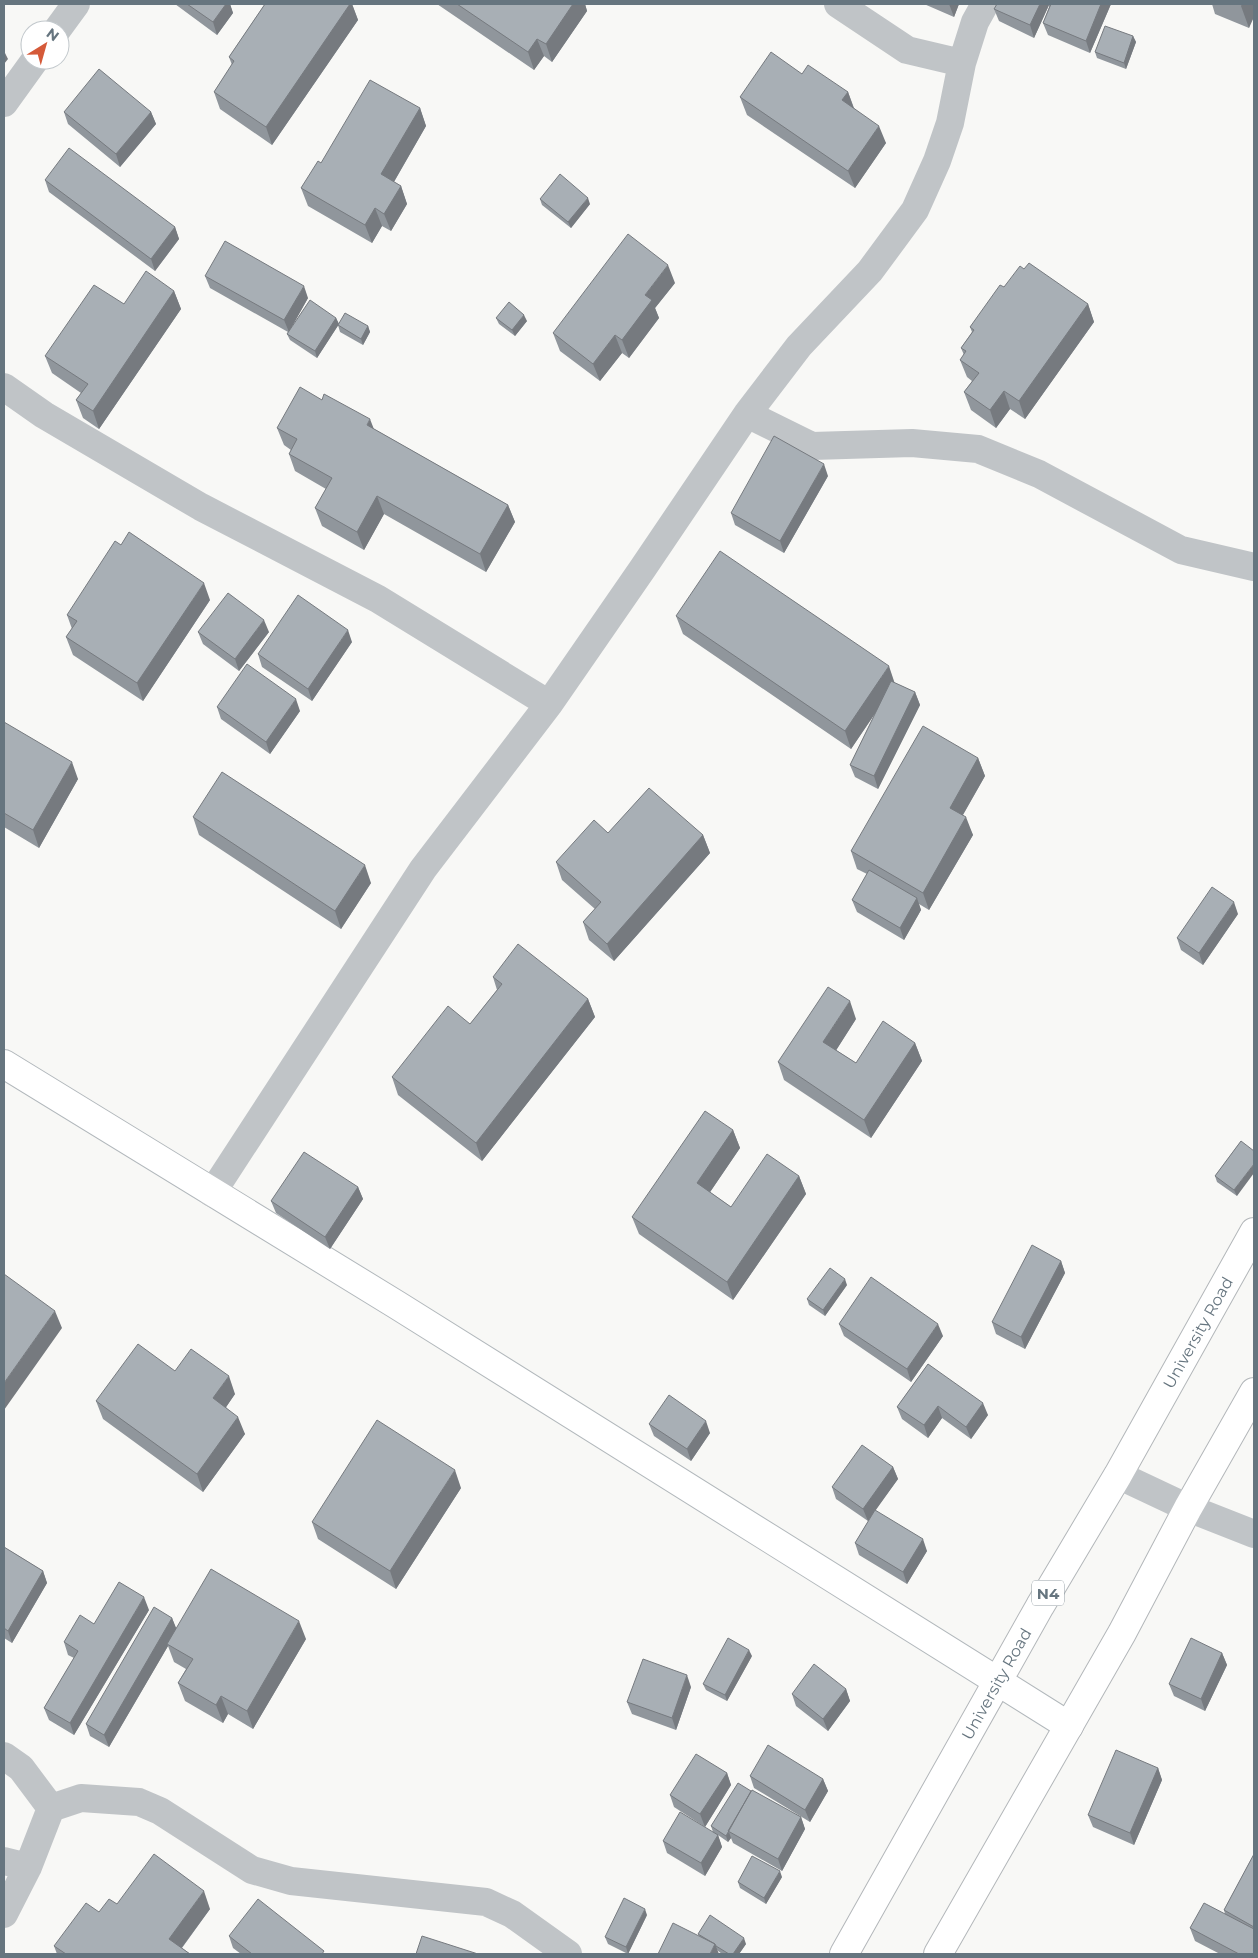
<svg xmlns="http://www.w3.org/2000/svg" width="1258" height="1958" viewBox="0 0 1258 1958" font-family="Montserrat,sans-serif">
<rect width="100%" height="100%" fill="#f8f8f6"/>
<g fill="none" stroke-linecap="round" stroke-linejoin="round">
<g stroke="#b2b8bc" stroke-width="30">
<path id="secondary" d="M4,1064L397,1305L1069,1726"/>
</g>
<g stroke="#b3b7ba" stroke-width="30">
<g id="highway">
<path id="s1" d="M844,1954L1040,1606L1118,1475L1254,1232"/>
<path d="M938,1954L1122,1633L1188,1508L1254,1392"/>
</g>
</g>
<path stroke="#c0c4c7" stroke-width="28" d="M838,4L907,50L962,63
M57,30L76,4
M4,103L35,60
M4,387L44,415L201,507L378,599L549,704
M747,414L812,446L912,443L978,449L1039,474L1181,550L1254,567
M212,1193L423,869L549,704L643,568L747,414L799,346L870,271L915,210L937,161L950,123L962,63L975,22L985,4
M1118,1475L1188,1508L1254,1534
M4,1756L21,1768L51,1808
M4,1861L28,1867
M4,1914L28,1867L51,1808L81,1798L139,1802L160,1811L252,1870L291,1881L486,1902L512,1914L568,1954"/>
<use href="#secondary" stroke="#fff" stroke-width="28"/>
<use href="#highway" stroke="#fff" stroke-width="28"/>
</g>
<path fill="#90969c" d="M175,4H230L233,13L217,35Z
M265,4H352L358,20L272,145L220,109L214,92L232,65L229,57Z
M437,4H585L587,11L552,62L544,56L534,70Z
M924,4H959L954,17Z
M997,4H1111L1090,53L1048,35L1043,23L1049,7V5L1034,38L999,21L994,9Z
M1212,4H1254L1249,28L1215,14Z
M1133,36L1136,42L1126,69L1097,58L1095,52Z
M802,74L848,92L854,108L886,143L855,188L747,115L740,97Z
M420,108L426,126L394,182L401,186L407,204L391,231L382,226L372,243L308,206L301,188L321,163Z
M64,112H151L156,124L120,167L68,124Z
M45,180L175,227L179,239L155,271L49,192Z
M540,199L590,204L571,228L542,205Z
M1024,269L1088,304L1094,322L1025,419L1010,409L996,428L971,410L964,392L972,381L967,377L960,360L964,355L961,348L972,332L970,327L1004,287Z
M205,276L308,298L291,328L336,318L339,324L317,358L290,340L287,334L288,332L210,288Z
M675,283L655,308L659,318L629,358L622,353L600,381L560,351L553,333Z
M174,291L181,309L99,429L83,418L76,400L81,393L52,373L45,356L124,304Z
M496,318L527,321L515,336L499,324Z
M338,325L368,326L370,332L363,345L340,332Z
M277,428L374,429L508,505L515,522L486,572L384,514L364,550L322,526L315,508L326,489L295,471L289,454L291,450L284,445Z
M828,476L784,553L735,525L731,513Z
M210,600L143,701L73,655L66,637L72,629L67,615Z
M676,616L895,683L915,692L920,705L878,789L855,777L850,765L876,712L851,749L683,634Z
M198,632H269L239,671L203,644Z
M352,642L312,701L262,667L258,654Z
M217,707L300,711L270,754L221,719Z
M4,722L78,779L39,848L4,827Z
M978,758L985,776L963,815L973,835L929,910L919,904L921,910L904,940L857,912L852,900L867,874L857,869L851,851Z
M193,817L371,883L341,929L199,835Z
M608,833L703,835L710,853L614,961L589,940L583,922L595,909L562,880L556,862Z
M1238,914L1203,965L1181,950L1177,938Z
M493,977L588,999L595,1017L482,1161L398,1095L392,1077L470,1024L497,990Z
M856,1019L836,1050L856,1063L915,1043L922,1061L871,1138L784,1080L778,1062Z
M733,1130L740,1148L710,1192L731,1207L799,1176L806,1194L733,1300L639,1234L632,1217Z
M1241,1141L1237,1196L1217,1182L1215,1176Z
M358,1187L363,1199L330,1249L276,1213L271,1201Z
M1061,1261L1065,1273L1025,1349L996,1334L992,1322Z
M847,1285L825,1316L809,1305L807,1299Z
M839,1324L943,1336L911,1382L844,1336Z
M928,1364L988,1415L971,1439L942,1418L928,1438L902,1419L897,1407Z
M175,1371L235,1394L226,1407L245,1434L203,1492L103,1419L96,1401Z
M649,1424L710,1433L691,1461L654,1436Z
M893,1467L898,1479L875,1510L927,1551L907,1584L859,1555L855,1543L872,1515L868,1521L836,1499L832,1487Z
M461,1488L396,1589L318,1539L312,1522Z
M4,1547L43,1571L47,1583L12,1643L4,1638Z
M149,1610L74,1735L49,1720L44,1708L74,1658L68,1655L64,1642L94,1624Z
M172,1618L176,1629L306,1639L253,1729L228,1714L223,1723L185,1701L178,1683L186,1669L174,1662L168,1646L109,1747L90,1736L86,1724Z
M1222,1653L1227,1665L1205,1711L1174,1696L1169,1684Z
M752,1656L727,1701L706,1690L703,1684Z
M691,1687L676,1730L632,1714L627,1702Z
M846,1689L850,1701L828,1731L796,1706L792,1694Z
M1158,1768L1162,1780L1134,1845L1093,1827L1088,1815Z
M727,1773L731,1785L705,1827L674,1807L670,1795Z
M750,1776L823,1779L828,1791L810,1822L754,1788Z
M751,1791L801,1817L805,1829L782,1871L733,1843L731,1838L728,1842L718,1835L722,1847L705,1876L667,1853L663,1841L713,1832L711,1826Z
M1254,1854V1954H1220L1195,1941L1190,1928L1225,1914L1224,1910Z
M782,1877L766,1904L740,1888L738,1882Z
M117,1904L210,1909L182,1948L190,1954H57L54,1946L99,1912Z
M647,1915L628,1954L608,1944L605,1937Z
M698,1934L746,1944L739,1954H722L699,1936Z
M229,1936L325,1954H241L233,1948Z"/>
<path fill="#767a7f" d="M226,4H230L233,13L217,35L213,22Z
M350,4H352L358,20L272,145L266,127Z
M573,4H585L587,11L552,62L546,44Z
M949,4H959L954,17Z
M1040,4H1048L1049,5L1034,38L1030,25Z
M1101,4H1111L1090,53L1086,41Z
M1242,4H1254V17L1249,28L1241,6Z
M1133,36L1136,42L1126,69L1124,63Z
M537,39L544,56L534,70L528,52Z
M5,53L8,59L4,64V55Z
M848,92L854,109L842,100Z
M420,108L426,126L388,192L381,174Z
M151,112L156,124L120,167L116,154Z
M879,126L886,143L855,188L848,171Z
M401,186L407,204L391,231L384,214Z
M588,198L590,204L571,228L568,222Z
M375,208L382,226L372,243L365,225Z
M175,227L179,239L155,271L151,259Z
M668,265L675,283L655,308L659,318L629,358L622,340L645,295Z
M304,286L308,298L289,332L284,320Z
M174,291L181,309L99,429L93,411Z
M1088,304L1094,322L1025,419L1019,401Z
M524,315L527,321L515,336L512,330Z
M336,318L339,324L317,358L315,351Z
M368,326L370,332L363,345L361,339Z
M615,335L622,353L600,381L593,364Z
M1004,391L1010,409L996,428L990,410Z
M370,419L377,437L367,425Z
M824,464L828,476L784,553L780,541Z
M377,496L384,514L364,550L357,532Z
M508,505L515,522L486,572L480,554Z
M204,583L210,600L143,701L137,683Z
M264,620L269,632L239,671L235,659Z
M348,630L352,642L312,701L308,689Z
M889,666L895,684L851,749L845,731Z
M915,692L920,705L878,789L874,776Z
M296,699L300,711L270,754L266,742Z
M978,758L985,776L957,825L950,808Z
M72,762L78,779L39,848L33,830Z
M966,817L973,835L929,910L923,893Z
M703,835L710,853L614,961L607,944Z
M365,865L371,883L341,929L335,911Z
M917,898L921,910L904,940L900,928Z
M1234,902L1238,914L1203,965L1199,953Z
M588,999L595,1017L482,1161L476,1143Z
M850,1001L856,1019L830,1060L823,1042Z
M915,1043L922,1061L871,1138L864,1120Z
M733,1130L740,1148L704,1201L697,1183Z
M1254,1164V1173L1237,1196L1234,1190Z
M799,1176L806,1194L733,1300L727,1282Z
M358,1187L363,1199L330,1249L325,1237Z
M1061,1261L1065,1273L1025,1349L1021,1337Z
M845,1279L847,1285L825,1316L823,1310Z
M55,1311L62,1328L4,1410V1383Z
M938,1324L943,1336L911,1382L907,1369Z
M229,1376L235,1394L220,1416L213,1398Z
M983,1403L988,1415L971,1439L966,1427Z
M938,1406L942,1418L928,1438L924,1425Z
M238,1417L245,1434L203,1492L197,1474Z
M706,1421L710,1433L691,1461L687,1449Z
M893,1467L898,1479L868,1521L863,1509Z
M455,1470L461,1488L396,1589L390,1571Z
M923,1539L927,1551L907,1584L903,1572Z
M43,1571L47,1583L12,1643L8,1631Z
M144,1597L149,1610L74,1735L70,1723Z
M172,1618L177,1630L167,1644L168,1646L109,1747L104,1735Z
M299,1621L306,1639L253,1729L247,1711Z
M749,1650L752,1656L727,1701L725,1695Z
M1222,1653L1227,1665L1205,1711L1201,1699Z
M687,1675L691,1687L676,1730L672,1718Z
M846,1689L850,1701L828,1731L823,1719Z
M221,1696L228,1714L223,1723L216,1705Z
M1158,1768L1162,1780L1134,1845L1130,1833Z
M727,1773L731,1785L705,1827L700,1814Z
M823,1779L828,1791L810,1822L805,1810Z
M801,1817L805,1829L782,1871L778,1859Z
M729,1832L731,1838L728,1842L726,1836Z
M718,1835L722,1847L705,1876L701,1863Z
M780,1871L782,1877L766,1904L764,1898Z
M204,1891L210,1909L177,1954L169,1939Z
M645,1909L647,1915L628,1954L626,1947Z
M744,1938L746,1944L739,1954H733Z
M715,1944L719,1954H710Z"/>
<path fill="#a8afb5" stroke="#767a7f" d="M187,4H226L213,22Z
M265,4H350L266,127L214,92L234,61L229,57Z
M457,4H573L546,44L537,39L528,52Z
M997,4H1040L1030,25L994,9Z
M1051,4H1101L1086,41L1043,23Z
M1105,26L1133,36L1124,63L1095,52Z
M771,52L802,74L808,65L848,92L842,100L879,126L848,171L740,97Z
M99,69L151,112L116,154L64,112Z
M370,80L420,108L381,174L401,186L384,214L375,208L365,225L301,188L318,161L321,163Z
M69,148L175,227L151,259L45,180Z
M560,174L588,198L568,222L540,199Z
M628,234L668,265L645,295L652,300L622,340L615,335L593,364L553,333Z
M225,241L304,286L284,320L205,276Z
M1029,263L1088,304L1019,401L1004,391L990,410L964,392L979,373L960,360L966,351L961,348L974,330L970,327L1000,285L1004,287L1020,266L1024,269Z
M146,271L174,291L93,411L76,400L88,384L45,356L94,285L124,304Z
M310,300L336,318L315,351L287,334Z
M509,302L524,315L512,330L496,318Z
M345,313L368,326L361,339L338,325Z
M300,387L322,400L324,394L370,419L367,425L508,505L480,554L377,496L357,532L315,508L332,478L289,454L297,439L277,428Z
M774,436L824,464L780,541L731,513Z
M129,532L204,583L137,683L66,637L77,621L67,615L115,541L121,545Z
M720,551L889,666L845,731L676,616Z
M228,593L264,620L235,659L198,632Z
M298,595L348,630L308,689L258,654Z
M247,664L296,699L266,742L217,707Z
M891,681L915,692L874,776L850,765Z
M4,722L72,762L33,830L4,813Z
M923,726L978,758L950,808L966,817L923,893L851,851Z
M222,772L365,865L335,911L193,817Z
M649,788L703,835L607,944L583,922L601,902L556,862L594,820L608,833Z
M869,870L917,898L900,928L852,900Z
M1212,887L1234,902L1199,953L1177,938Z
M518,944L588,999L476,1143L392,1077L448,1006L470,1024L502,984L493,977Z
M828,987L850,1001L823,1042L856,1063L883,1021L915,1043L864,1120L778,1062Z
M705,1111L733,1130L697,1183L731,1207L767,1154L799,1176L727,1282L632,1217Z
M1241,1141L1254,1151V1164L1234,1190L1215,1176Z
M304,1152L358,1187L325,1237L271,1201Z
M1032,1245L1061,1261L1021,1337L992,1322Z
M830,1268L845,1279L823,1310L807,1299Z
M4,1274L55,1311L4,1383Z
M871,1277L938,1324L907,1369L839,1324Z
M138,1344L175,1371L191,1349L229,1376L213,1398L238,1417L197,1474L96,1401Z
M928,1364L983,1403L966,1427L938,1406L924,1425L897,1407Z
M669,1395L706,1421L687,1449L649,1424Z
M377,1420L455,1470L390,1571L312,1522Z
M862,1445L893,1467L863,1509L832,1487Z
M875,1510L923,1539L903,1572L855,1543Z
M4,1547L43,1571L8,1631L4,1628Z
M211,1569L299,1621L247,1711L221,1696L216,1705L178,1683L193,1659L167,1644Z
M119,1582L144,1597L70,1723L44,1708L78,1651L64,1642L80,1615L94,1624Z
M154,1607L172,1618L104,1735L86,1724Z
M728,1638L749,1650L725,1695L703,1684Z
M1191,1638L1222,1653L1201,1699L1169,1684Z
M643,1659L687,1675L672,1718L627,1702Z
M814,1664L846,1689L823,1719L792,1694Z
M768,1745L823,1779L805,1810L750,1776Z
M1116,1750L1158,1768L1130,1833L1088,1815Z
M696,1754L727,1773L700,1814L670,1795Z
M738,1783L751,1791L726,1836L711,1826Z
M752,1790L801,1817L778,1859L728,1831Z
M680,1812L718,1835L701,1863L663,1841Z
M154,1854L204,1891L169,1939L190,1954H66L54,1946L86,1903L99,1912L109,1899L117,1904Z
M1254,1854V1927L1224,1910Z
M752,1856L780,1871L764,1898L738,1882Z
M624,1898L645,1909L626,1947L605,1937Z
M258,1899L324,1951L322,1954H252L229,1936Z
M1204,1903L1254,1929V1954H1239L1190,1928Z
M710,1915L744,1938L733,1954H729L716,1946L715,1944L708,1940L698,1934Z
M673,1923L715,1944L710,1954H658Z
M422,1936L478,1954H416Z"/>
<g text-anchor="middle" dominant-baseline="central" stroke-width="5" stroke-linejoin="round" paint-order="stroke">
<rect fill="#fff" stroke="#949ea5" stroke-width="1" x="1032" y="1580.5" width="32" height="25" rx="4"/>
<g font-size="15" font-weight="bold" fill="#66757f">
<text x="1048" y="1593">N4</text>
</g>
<g font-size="16" fill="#66757f" stroke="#fff">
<text stroke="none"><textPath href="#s1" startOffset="715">University Road</textPath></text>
<text stroke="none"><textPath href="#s1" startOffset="310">University Road</textPath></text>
</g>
</g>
<rect width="1258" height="1958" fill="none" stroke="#66757f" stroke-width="10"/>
<g transform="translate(45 45) rotate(37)"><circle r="24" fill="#ffffff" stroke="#c2c8cc"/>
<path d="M0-4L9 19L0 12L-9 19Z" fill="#d55a39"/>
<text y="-8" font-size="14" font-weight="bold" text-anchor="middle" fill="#66757f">N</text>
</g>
</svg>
